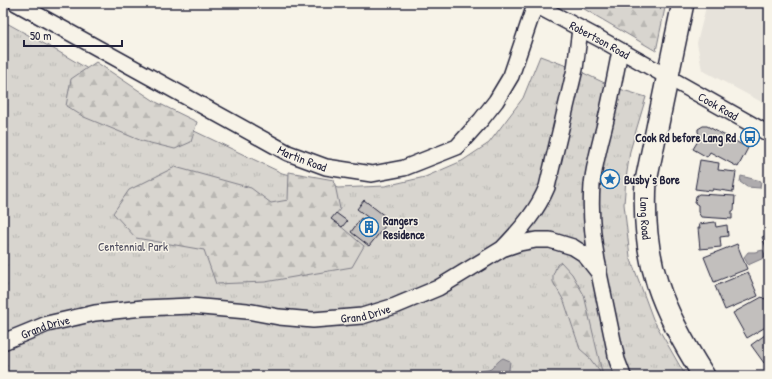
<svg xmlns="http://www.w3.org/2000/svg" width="772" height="379" viewBox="0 0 772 379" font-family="'Patrick Hand',sans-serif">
<defs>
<pattern id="grass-tufts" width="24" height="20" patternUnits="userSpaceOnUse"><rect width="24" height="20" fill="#d8d5cf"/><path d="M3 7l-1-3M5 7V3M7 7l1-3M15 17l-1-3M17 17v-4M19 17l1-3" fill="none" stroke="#b9b7b3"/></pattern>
<pattern id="forest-firs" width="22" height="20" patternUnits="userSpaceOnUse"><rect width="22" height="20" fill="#d8d5cf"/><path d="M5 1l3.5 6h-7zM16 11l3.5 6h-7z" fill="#b9b7b3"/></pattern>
</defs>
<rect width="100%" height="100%" fill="#f7f3e8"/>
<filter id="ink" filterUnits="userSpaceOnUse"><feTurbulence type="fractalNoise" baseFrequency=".025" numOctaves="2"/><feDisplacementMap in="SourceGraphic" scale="8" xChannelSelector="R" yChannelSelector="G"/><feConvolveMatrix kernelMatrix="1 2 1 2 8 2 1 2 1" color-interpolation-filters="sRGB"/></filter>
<g filter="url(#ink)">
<path fill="#e7e3db" d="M707,3H769V106L702,70L697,43Z"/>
<path fill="url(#grass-tufts)" stroke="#7d7c85" d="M3,21L59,52L188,128L282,173L338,188L385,186L425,177L462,161L489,143L523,98L540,56L575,69L613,87L646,97L630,151L626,179L624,204L630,257L653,319L681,368L686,376H3Z"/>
<path fill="url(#forest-firs)" stroke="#7d7c85" d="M574,3H666L656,51Z
M96,62L156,102L197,122L191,142L175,149L142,141L84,117L66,106L71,79Z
M175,167L251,188L271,203L288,200L289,172L334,180L340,209L332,219L364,246L352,267L265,282L216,284L204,250L136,238L113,213L129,190Z
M561,262L572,274L584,295L603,376L588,356L580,349L564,301L553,282V275L557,265Z"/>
<path fill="#aeabad" stroke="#76747f" d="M741,176L761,181L760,188L747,187L740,182Z
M763,250L766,257L748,265L744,257L748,252H755Z
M503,358L510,361L509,370L504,376H477C483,368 484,372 491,369C493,367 499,360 503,358Z"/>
<path fill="#c2bfbd" stroke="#22223b" d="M703,126H707L748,148L738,167L710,152L707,157L693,149L701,136L698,132V129Z
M700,160L719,163L718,170L736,172L733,192L713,189L712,191L695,189Z
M768,178H769V187L766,186Z
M699,194L735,196L734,211H732V219L701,217L698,212V205L695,203L696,196Z
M767,197H769V212H766Z
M364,200L390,220L369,246L351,232L361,218L367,222L370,219L357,209Z
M336,213L347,221L342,227L331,219Z
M766,215H769V228H767Z
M715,222L716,227L727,225L728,236L720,237L721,247L700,249L698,228H700L699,224Z
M769,234V245L766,247L762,237Z
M737,244L747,269L714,282L704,257Z
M748,272L758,296L725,310L715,286Z
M769,296V325L747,338L733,313L762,297L764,299Z
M769,332V360L764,363L751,345Z"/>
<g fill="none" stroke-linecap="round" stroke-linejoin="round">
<g stroke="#22223b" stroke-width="18">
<g id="street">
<path id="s1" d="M16,3L288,153L326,167L372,174L404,168L457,147L481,120L496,101L511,76L535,5"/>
<path id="s2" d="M532,3L602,40L769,134"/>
<path d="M504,247C522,228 537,211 547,187L575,69L580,29"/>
<path d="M599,270C593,243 590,213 592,185C594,166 599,147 604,128C610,103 615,77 620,51"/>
<path id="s3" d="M3,342L47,324L95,313L143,308L191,306L247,311L279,317L313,320L362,316L395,306L438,288L502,249L520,243L536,240H550L573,247L584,254L599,273L617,360L623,376"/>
</g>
</g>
<g stroke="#22223b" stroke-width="24">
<g id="secondary">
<path id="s4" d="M683,3L646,181C641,261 662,310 704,376"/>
</g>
</g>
<use href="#street" stroke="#f7f3e8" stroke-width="15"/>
<use href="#secondary" stroke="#f7f3e8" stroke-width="21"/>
</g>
</g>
<defs>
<g id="bus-ring" transform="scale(1)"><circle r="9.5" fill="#f7f3e8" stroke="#1f6fb2" stroke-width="1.5"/><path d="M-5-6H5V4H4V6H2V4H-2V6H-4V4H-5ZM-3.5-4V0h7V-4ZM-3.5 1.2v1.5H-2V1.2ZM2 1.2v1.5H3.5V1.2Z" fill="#1f6fb2"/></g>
<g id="sight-ring" transform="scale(1)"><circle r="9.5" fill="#f7f3e8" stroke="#1f6fb2" stroke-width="1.5"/><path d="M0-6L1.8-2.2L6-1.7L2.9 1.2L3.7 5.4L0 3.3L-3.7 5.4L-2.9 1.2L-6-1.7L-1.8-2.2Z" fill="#1f6fb2"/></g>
<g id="building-ring" transform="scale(1)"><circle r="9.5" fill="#f7f3e8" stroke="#1f6fb2" stroke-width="1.5"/><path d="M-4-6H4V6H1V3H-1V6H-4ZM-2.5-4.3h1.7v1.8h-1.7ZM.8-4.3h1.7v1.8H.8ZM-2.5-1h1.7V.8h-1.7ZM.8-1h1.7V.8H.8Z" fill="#1f6fb2"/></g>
</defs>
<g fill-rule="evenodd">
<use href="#bus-ring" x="750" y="137"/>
<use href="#sight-ring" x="610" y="179"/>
<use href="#building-ring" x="369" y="227"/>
</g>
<g text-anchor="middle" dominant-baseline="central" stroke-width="3" stroke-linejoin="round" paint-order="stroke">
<g font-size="12" fill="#22223b" stroke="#f7f3e8">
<text stroke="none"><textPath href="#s2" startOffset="77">Robertson Road</textPath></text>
<text stroke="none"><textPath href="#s2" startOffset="213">Cook Road</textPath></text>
<text stroke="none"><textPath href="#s1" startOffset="326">Martin Road</textPath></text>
<text stroke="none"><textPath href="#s4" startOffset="219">Lang Road</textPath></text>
<text stroke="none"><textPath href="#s3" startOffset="369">Grand Drive</textPath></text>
<text stroke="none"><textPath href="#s3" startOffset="45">Grand Drive</textPath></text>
</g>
<g font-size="12" font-weight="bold" fill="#22223b" stroke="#f7f3e8" text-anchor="start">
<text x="736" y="137" text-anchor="end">Cook Rd before Lang Rd</text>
<text x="624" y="179">Busby’s Bore</text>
<text x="383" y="220">Rangers<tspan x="383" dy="14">Residence</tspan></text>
</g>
<g font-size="12" fill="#504f60" stroke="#f7f3e8">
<text x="133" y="246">Centennial Park</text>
</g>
</g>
<rect width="772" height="379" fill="none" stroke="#f7f3e8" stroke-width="16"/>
<rect x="8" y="8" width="756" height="363" fill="none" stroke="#22223b" stroke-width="1.5" filter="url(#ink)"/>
<path d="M24 40v6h98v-6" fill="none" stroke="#22223b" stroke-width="2"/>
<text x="30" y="40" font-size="12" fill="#22223b" stroke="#f7f3e8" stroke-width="3" paint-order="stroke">50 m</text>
</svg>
